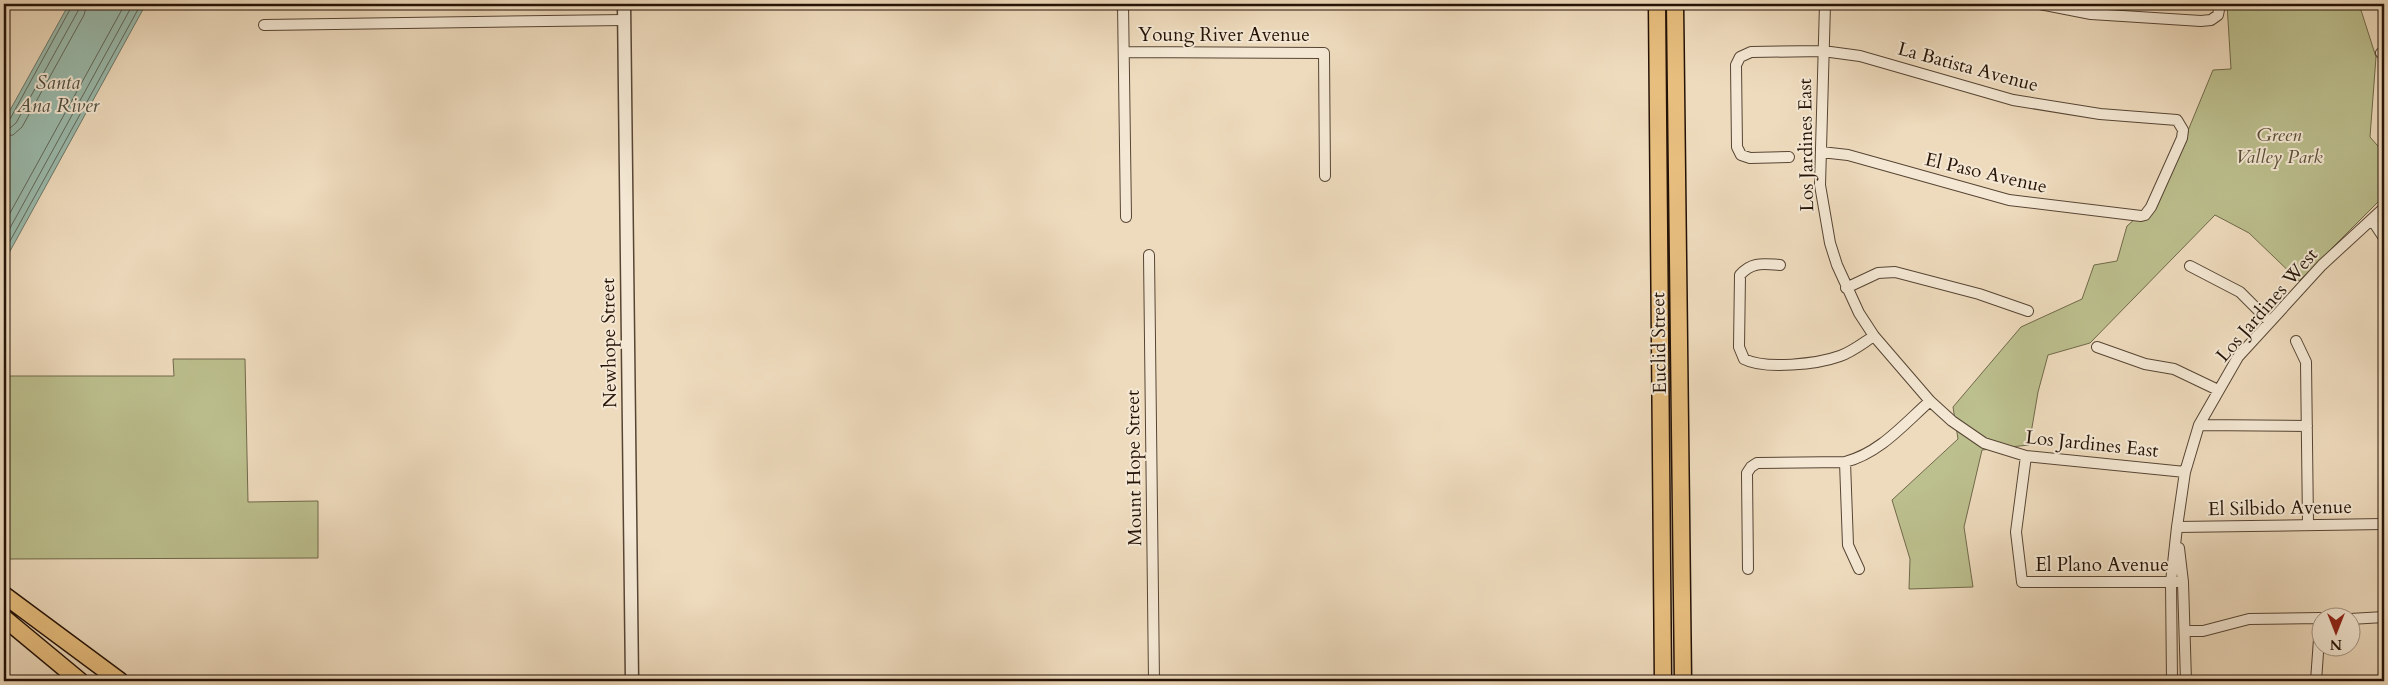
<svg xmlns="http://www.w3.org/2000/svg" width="2388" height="685" viewBox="0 0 2388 685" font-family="Cardo,serif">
<rect width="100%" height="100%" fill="#eedbbd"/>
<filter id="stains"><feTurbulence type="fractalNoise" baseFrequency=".004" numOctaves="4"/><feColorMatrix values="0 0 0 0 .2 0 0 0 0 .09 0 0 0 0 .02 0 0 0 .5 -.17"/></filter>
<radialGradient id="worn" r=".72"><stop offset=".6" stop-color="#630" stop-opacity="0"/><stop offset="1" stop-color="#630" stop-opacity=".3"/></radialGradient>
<path fill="#bcbf8e" stroke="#70694a" d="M2227,4H2359L2376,57L2370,137L2384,153V196L2299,281L2249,233L2215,215L2090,343L2048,355L2038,392L2029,445L1982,450L1964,527L1973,587L1909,589L1910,559L1892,500L1958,439L1953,407L2021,327L2082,299L2094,265L2117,261L2127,226L2161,196L2213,70L2231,69Z
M173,359H245L248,502L318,501V558L4,559V376H174Z"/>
<path fill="#9abbad" stroke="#6b786b" d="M69,4H146L4,262V121Z"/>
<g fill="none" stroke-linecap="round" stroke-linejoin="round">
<path stroke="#60675a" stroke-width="1" d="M4,122L10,119L73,4
M4,129L10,128L16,123L78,11L79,4
M4,136L13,135L22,127L84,15L87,4
M4,224L125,4
M4,239L133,4
M4,252L141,4"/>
<g stroke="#574534" stroke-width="12">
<path id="minor" d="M1123,4L1126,217
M1825,4L1820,185L1830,243L1837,265L1859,313L1874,336L1930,401L1952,421L1984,443L2026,456L2185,472
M2040,4L2091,14L2201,21L2211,20L2218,15L2220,4
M264,25L624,20
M1124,52L1324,53L1325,176
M2381,53L2384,52
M1789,157L1750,158L1741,155L1737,147L1736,65L1740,57L1751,52L1823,51L1860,56L2013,100L2100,114L2177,120L2183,130L2182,138L2151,207L2145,215L2141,216L2009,200L1848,155L1821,152
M2372,220L2384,238
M1149,255L1154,681
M1780,265C1764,264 1752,261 1740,275L1739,347L1744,359C1765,370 1818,364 1840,356C1852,352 1863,343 1874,336
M2190,266L2240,292L2270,322
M1846,288L1878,273L1895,272L1979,294L2028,311
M2296,341L2306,362L2308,524
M2097,347L2145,364L2174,369L2218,390
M2199,425L2307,426
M2026,456L2016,532L2022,582H2183
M1845,462L1848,545L1859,569
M2177,527L2384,524
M2179,548L2183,582L2186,681
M1748,569L1747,473L1751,467L1757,463L1845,462C1880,453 1904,424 1930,401
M2350,619L2384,617
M2185,631H2203L2249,619L2320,618
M2172,681L2171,582L2177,527L2185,472L2199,425L2238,357L2322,265L2384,208
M2316,681L2320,625"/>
</g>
<g stroke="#574534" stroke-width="15">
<path id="tertiary" d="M624,4L632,681"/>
</g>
<g stroke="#251307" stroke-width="19">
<path id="primary" d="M1657,4L1663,681
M1675,4L1683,681
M4,595L120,681
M4,618L80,681"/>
</g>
<use href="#minor" stroke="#f4e8d4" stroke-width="10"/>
<use href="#tertiary" stroke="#f4e8d4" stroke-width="12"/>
<use href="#primary" stroke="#e7be7e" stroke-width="16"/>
</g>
<g text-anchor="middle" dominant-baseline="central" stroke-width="4" stroke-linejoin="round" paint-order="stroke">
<g font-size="19" fill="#251307" stroke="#f4e8d4">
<text x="1224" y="35">Young River Avenue</text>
<text transform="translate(1968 67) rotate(15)">La Batista Avenue</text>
<text transform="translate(1806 145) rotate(-91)">Los Jardines East</text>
<text transform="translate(1986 173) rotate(13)">El Paso Avenue</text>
<text transform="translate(2267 305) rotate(-49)">Los Jardines West</text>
<text transform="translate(609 343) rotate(-91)">Newhope Street</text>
<text transform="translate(1659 343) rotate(-91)">Euclid Street</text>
<text transform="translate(2092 444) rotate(6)">Los Jardines East</text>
<text transform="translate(1134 468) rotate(-91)">Mount Hope Street</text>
<text transform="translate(2280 508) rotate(-1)">El Silbido Avenue</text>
<text x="2102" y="565">El Plano Avenue</text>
</g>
<g font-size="19" font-style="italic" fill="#5a4f36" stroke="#f4e8d4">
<text x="2279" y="135">Green<tspan x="2279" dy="22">Valley Park</tspan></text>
</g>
<g font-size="20" font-style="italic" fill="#4e4e41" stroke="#f4e8d4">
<text x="58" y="82">Santa<tspan x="58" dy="23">Ana River</tspan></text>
</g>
</g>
<rect width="2388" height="685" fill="none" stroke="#eedbbd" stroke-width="20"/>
<rect x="5" y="5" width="2378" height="675" fill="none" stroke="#251307" stroke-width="2.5"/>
<rect x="10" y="10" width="2368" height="665" fill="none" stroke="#251307"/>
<g transform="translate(2336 632) rotate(180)"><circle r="24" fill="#f4e8d4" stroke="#a19382"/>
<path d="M0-4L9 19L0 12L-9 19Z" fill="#8f2418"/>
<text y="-8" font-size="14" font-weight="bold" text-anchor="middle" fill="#251307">N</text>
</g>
<rect width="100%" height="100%" filter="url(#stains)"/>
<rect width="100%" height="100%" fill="url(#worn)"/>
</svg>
